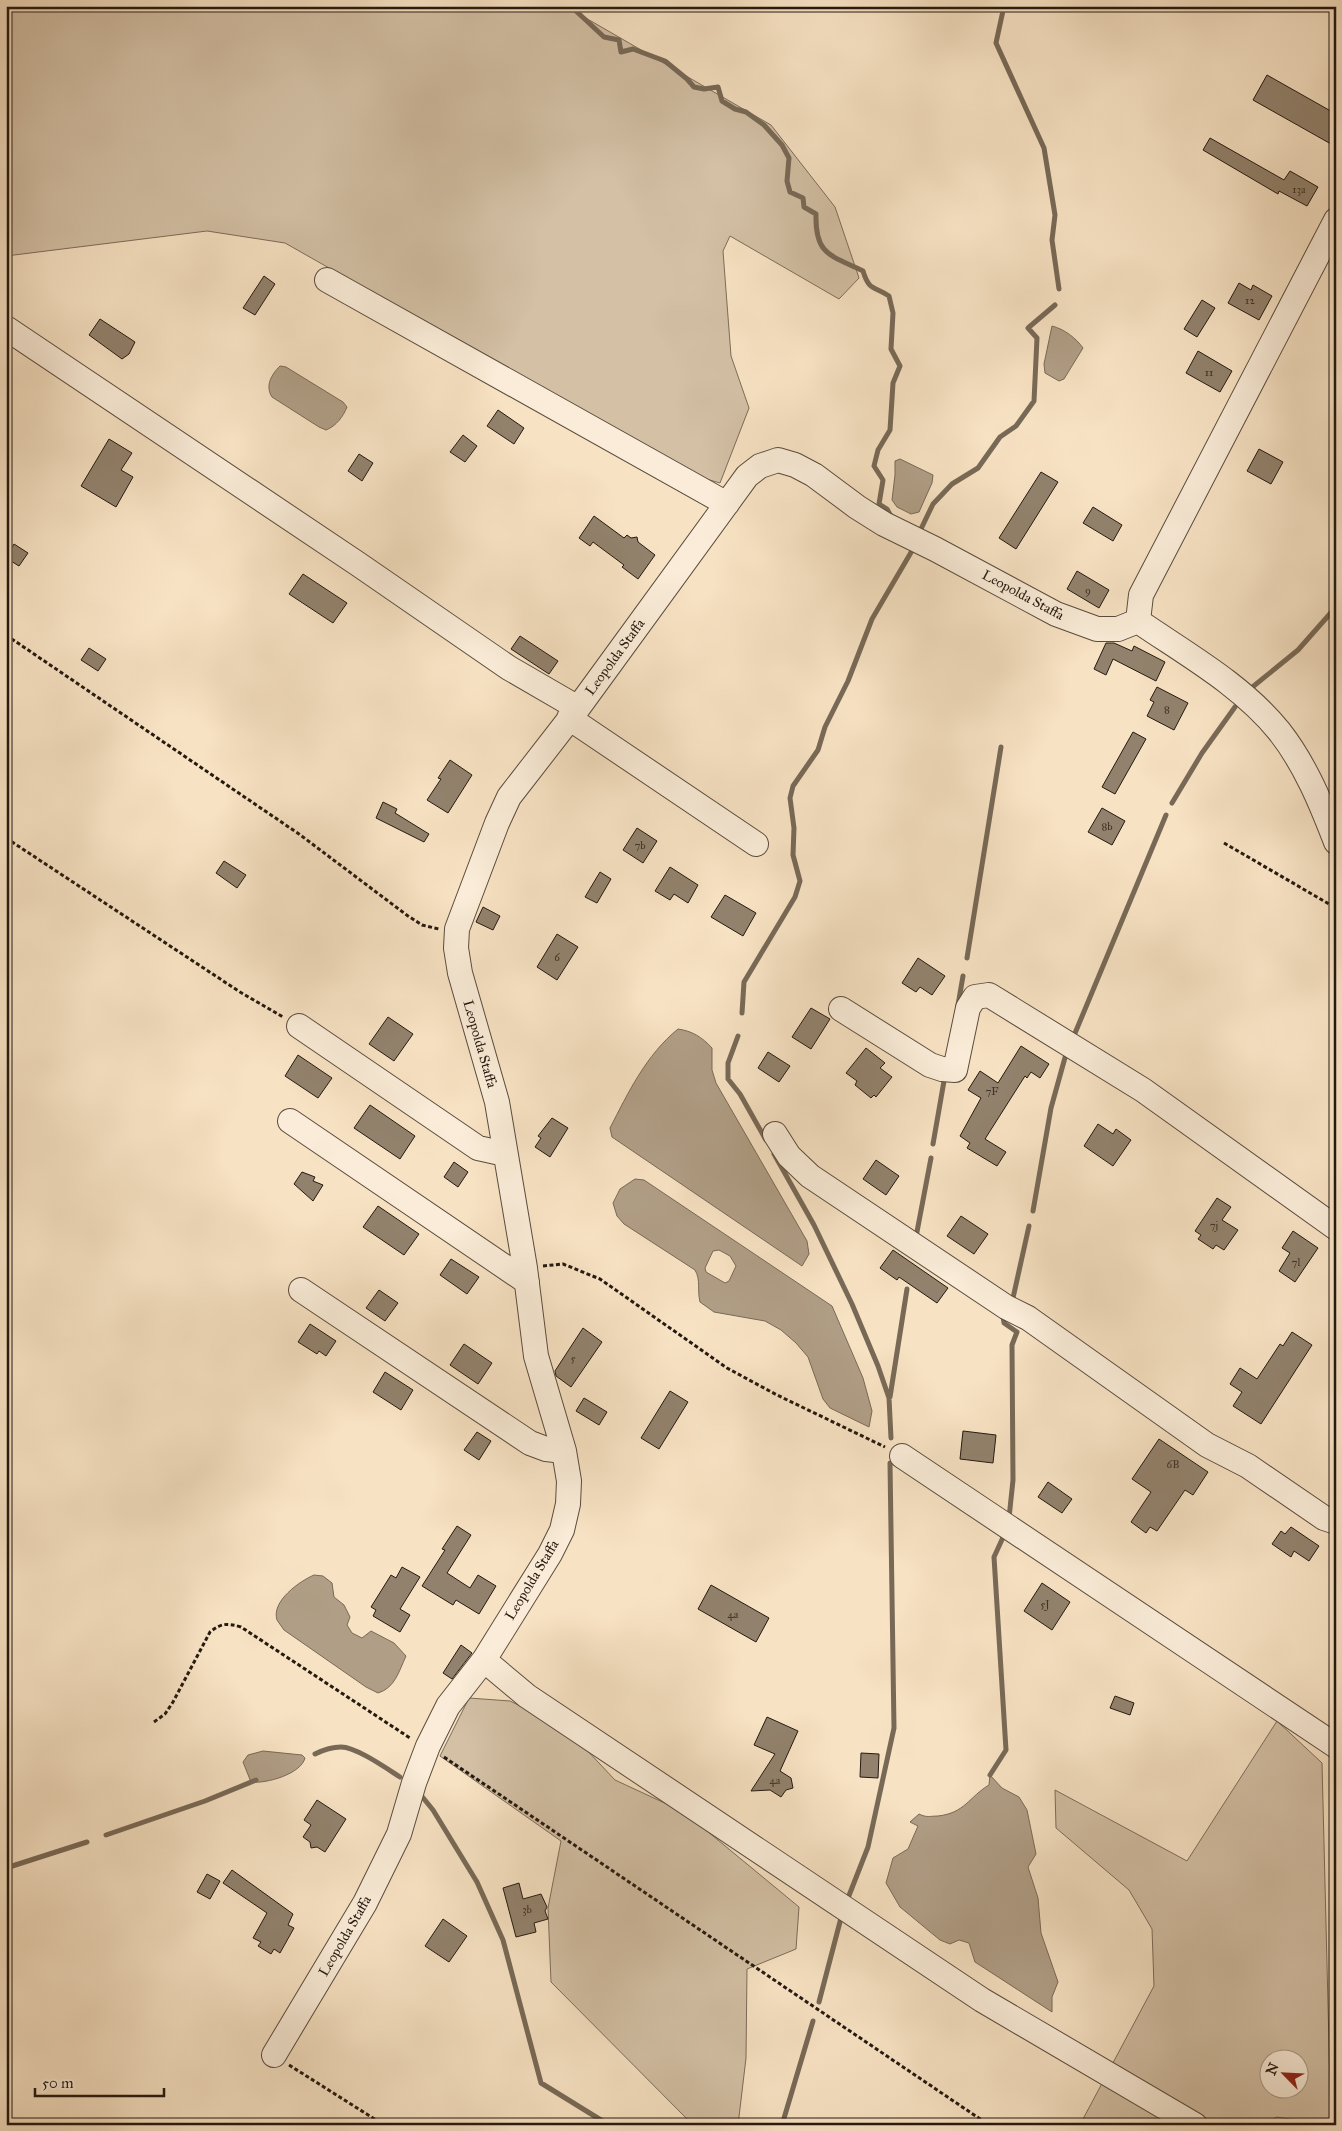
<svg xmlns="http://www.w3.org/2000/svg" width="1342" height="2131" viewBox="0 0 1342 2131" font-family="'IM FELL Great Primer',serif">
<rect width="100%" height="100%" fill="#f7e2c3"/>
<filter id="stains"><feTurbulence type="fractalNoise" baseFrequency=".004" numOctaves="4"/><feColorMatrix values="0 0 0 0 .2 0 0 0 0 .09 0 0 0 0 .02 0 0 0 .5 -.17"/></filter>
<radialGradient id="worn" r=".72"><stop offset=".6" stop-color="#630" stop-opacity="0"/><stop offset="1" stop-color="#630" stop-opacity=".3"/></radialGradient>
<path fill="#d3c0a5" stroke="#7c6c5a" fill-rule="evenodd" d="M6,6H565L771,125L835,207L859,278L839,299L730,236L723,251L731,356L749,408L720,483L696,476L285,243L207,231L6,256Z
M469,1698L510,1701L567,1729L615,1780L684,1812L799,1907L796,1949L747,1969L746,2058L738,2125H693L551,1982L548,1908L561,1841L440,1756Z
M1277,1721L1322,1763L1331,2125L1276,2117L1270,2125H1083V2119L1154,1986L1152,1929L1129,1890L1056,1828L1055,1790L1187,1861ZM1270,2058H1300V2088H1270Z"/>
<path fill="#b09e86" stroke="#786957" fill-rule="evenodd" d="M1052,326C1064,329 1076,338 1083,348L1064,379L1059,381L1045,373L1044,364Z
M280,366L286,367L343,402L347,407C343,417 336,426 326,430L319,427L272,397C265,386 271,375 280,366Z
M900,459L933,475L932,483L919,512L911,514L897,507L892,500L895,475V461Z
M678,1029C692,1031 702,1037 712,1048V1070L716,1083L807,1241L809,1254L802,1266L612,1137L610,1128C628,1093 646,1055 678,1029Z
M635,1179L644,1180L832,1306L863,1378L872,1411L869,1427L830,1408L823,1399L808,1357L796,1343L781,1330L765,1321L714,1312L700,1302C697,1290 701,1280 695,1270L624,1224L617,1216L613,1203L620,1189ZM719,1250L730,1256L736,1266L729,1281L725,1283L706,1272L705,1268L713,1251Z
M314,1575L323,1576L332,1583L334,1597L344,1605L350,1617L347,1625L352,1633L362,1638L371,1631L394,1643L406,1656C399,1671 395,1688 378,1693L366,1687L284,1630C282,1627 279,1623 277,1620C271,1601 300,1581 314,1575Z
M263,1751L302,1755L305,1758C301,1774 266,1784 251,1782L243,1762L248,1755Z
M990,1775L1002,1788L1019,1797L1027,1810L1036,1854L1028,1867L1038,1898L1041,1933L1058,1982L1052,1997V2012L975,1962L969,1943L959,1940L950,1944L940,1940L900,1907L886,1883L893,1858L908,1849L918,1826L910,1822L919,1814C927,1818 930,1816 938,1816C965,1813 969,1797 989,1785Z"/>
<g fill="none" stroke-linecap="round" stroke-linejoin="round">
<path stroke="#786957" stroke-width="5" d="M568,6L576,11L604,37L619,40L621,52L633,49L665,61L687,79L694,87L704,89L718,87L722,101L735,109L746,112L764,125L782,145L789,158L787,181L790,192L803,198L804,207L816,214C815,255 830,255 863,271C869,291 874,286 889,296L893,313L891,349L900,366L893,383L890,430L878,450L874,466L883,480L879,504L887,509L892,518
M1004,6L996,43L1044,148L1055,215L1052,240L1059,289
M918,531H920L933,504L952,484L978,468L1000,437L1016,426L1034,401L1037,338L1028,328L1055,305
M1250,689L1298,650L1336,607
M1172,803L1202,753L1235,707
M967,958L1001,747
M958,1005L963,976
M742,1013L744,982L795,897L800,881L793,855L794,828L790,798L793,786L818,750L825,727L848,681L872,619L913,549
M738,1036L728,1063V1079L740,1094L766,1140
M1073,1038L1166,815
M933,1144L944,1081
M774,1154L814,1225L852,1304L878,1366L889,1398L891,1438
M1033,1211L1051,1108L1066,1054
M916,1237L931,1158
M1013,1298L1029,1226
M1003,1316L1004,1323L1017,1332L1012,1345L1013,1480L1009,1518
M890,1397L907,1289
M315,1754C323,1750 331,1747 341,1747C356,1747 386,1768 400,1777
M990,1775L1006,1750L994,1557L1005,1533
M420,1794L433,1810L477,1882L503,1940L541,2083L609,2125
M106,1835L205,1801L256,1780
M6,1868L87,1842
M848,1898L868,1847L894,1728L890,1463
M819,2002L841,1918
M782,2125L813,2021"/>
</g>
<path fill="#92826d" stroke="#251910" d="M1267,75L1336,114V136L1331,144L1253,100Z
M1210,138L1284,180L1290,171L1318,187L1307,206L1279,191L1278,194L1203,150Z
M264,276L275,284L255,315L243,308Z
M1239,283L1251,290L1253,285L1272,296L1259,320L1228,303Z
M1202,300L1215,308L1197,337L1184,329Z
M100,319L135,342L129,354L122,359L89,335Z
M1198,351L1232,371L1220,392L1186,373Z
M498,410L524,428L514,444L487,426Z
M463,435L477,446L465,462L450,452Z
M109,439L132,453L121,470L133,477L116,507L81,486Z
M1259,449L1283,462L1271,484L1247,471Z
M359,454L373,463L362,481L348,471Z
M1041,472L1058,482L1016,549L999,538Z
M1093,507L1122,525L1113,541L1083,523Z
M594,516L624,538L627,535L631,538L637,537L638,542L655,555L638,579L622,567L624,565L593,542L590,546L579,538Z
M14,544L28,553L19,566L6,558Z
M1077,571L1109,590L1099,608L1067,589Z
M303,574L347,603L333,623L289,594Z
M520,636L558,661L549,674L511,649Z
M1106,643H1114L1132,651L1134,646L1165,662L1156,681L1113,659L1106,675L1094,669Z
M89,648L106,659L98,671L81,660Z
M1157,687L1188,703L1174,730L1147,716L1154,702L1150,700Z
M1133,732L1146,739L1115,794L1102,787Z
M450,760L472,775L448,813L427,800L441,779L438,778Z
M383,802L397,809L395,813L429,834L424,842L376,818Z
M1102,808L1125,821L1112,845L1088,832Z
M637,828L657,841L643,863L623,850Z
M224,861L246,875L237,888L216,873Z
M670,867L698,885L688,903L674,894L670,900L655,891Z
M600,872L611,879L597,903L585,897Z
M725,895L756,913L743,936L711,917Z
M483,907L500,916L493,930L476,922Z
M557,934L578,947L557,980L537,967Z
M918,958L945,976L932,995L920,987L916,992L902,983Z
M811,1008L830,1019L811,1049L792,1037Z
M388,1017L413,1034L394,1061L369,1044Z
M1021,1046L1049,1064L1040,1078L1031,1072L1027,1078L1025,1076L985,1139L1006,1152L997,1166L967,1148L970,1143L960,1136L981,1098L968,1090L980,1071L998,1083Z
M866,1048L885,1063L880,1068L892,1077L876,1097L874,1095L871,1098L855,1085L857,1081L846,1073Z
M768,1052L790,1066L779,1082L758,1068Z
M298,1055L332,1078L318,1098L285,1076Z
M370,1105L415,1136L400,1159L354,1128Z
M552,1118L568,1128L550,1157L535,1147L541,1138L538,1136Z
M1098,1124L1113,1134L1116,1129L1131,1140L1113,1166L1084,1146Z
M876,1160L899,1176L886,1195L863,1179Z
M454,1162L468,1172L458,1187L444,1177Z
M302,1172L315,1177L313,1181L323,1185L313,1201L294,1184Z
M1217,1198L1231,1207L1222,1220L1238,1230L1224,1250L1216,1245L1213,1249L1198,1239L1201,1235L1195,1231Z
M378,1206L419,1234L404,1255L363,1227Z
M961,1216L988,1234L974,1254L947,1236Z
M1293,1231L1318,1248L1295,1282L1279,1271L1290,1253L1282,1248Z
M893,1250L948,1288L937,1303L899,1277L897,1280L880,1268Z
M451,1259L479,1277L467,1294L440,1275Z
M379,1290L398,1303L385,1321L366,1308Z
M310,1324L336,1341L326,1356L319,1351L317,1354L298,1342Z
M583,1328L602,1342L571,1387L556,1376L555,1371Z
M1292,1332L1312,1345L1261,1424L1233,1406L1242,1392L1230,1384L1240,1368L1257,1379L1280,1344L1283,1346Z
M464,1344L492,1363L478,1384L450,1365Z
M385,1372L413,1390L401,1410L373,1392Z
M670,1391L688,1402L659,1449L641,1438Z
M584,1398L607,1412L599,1425L576,1411Z
M963,1431L996,1435L993,1463L960,1459Z
M477,1432L491,1441L479,1460L464,1450Z
M1159,1439L1208,1472L1193,1495L1185,1490L1157,1531L1150,1527L1146,1533L1131,1522L1151,1492L1132,1479Z
M1048,1482L1072,1499L1062,1513L1038,1497Z
M457,1526L471,1535L447,1573L470,1588L478,1575L496,1586L479,1614L456,1600L453,1605L422,1586L445,1550L442,1549Z
M1291,1527L1319,1546L1309,1561L1294,1551L1291,1557L1272,1544L1281,1531L1285,1534Z
M402,1567L420,1577L400,1609L410,1615L400,1632L373,1616L376,1610L371,1607L391,1575L396,1578Z
M1042,1583L1070,1602L1052,1630L1024,1611Z
M711,1585L769,1618L756,1642L698,1609Z
M461,1645L472,1653L452,1679L443,1673Z
M1115,1696L1134,1703L1130,1715L1110,1708Z
M767,1717L798,1731L780,1771L791,1778L793,1788L786,1790L781,1797L770,1790L751,1791L775,1754L754,1745Z
M861,1753L879,1754L878,1778L860,1777Z
M317,1800L346,1819L325,1852L317,1847L311,1848L310,1842L303,1837L311,1825L304,1820Z
M232,1870L293,1914L288,1925L294,1928L280,1953L274,1949L271,1954L258,1946L261,1942L253,1938L267,1913L223,1883Z
M207,1874L220,1881L210,1899L197,1892Z
M519,1883L523,1899L541,1894L547,1907L545,1911L548,1919L534,1923L536,1932L516,1937L503,1888Z
M443,1919L467,1936L449,1962L425,1946Z"/>
<g fill="none" stroke-linecap="round" stroke-linejoin="round">
<g stroke="#5a4b3d" stroke-width="26">
<path id="minor" d="M327,280L727,504
M6,328L358,564L509,668L578,708
M1138,621L1141,595L1336,220
M1138,621C1186,654 1242,685 1279,731C1305,764 1321,803 1336,842
M569,718L756,844
M841,1009L930,1065L942,1069L955,1070L968,1008L975,997L989,995L1143,1090L1336,1228
M299,1026L478,1148L505,1154
M290,1121L527,1282
M775,1134L789,1156L810,1176L1006,1307L1028,1318L1207,1445L1248,1466L1324,1518L1336,1522
M301,1290L530,1443L546,1449L564,1451
M902,1456L1336,1746
M484,1660L527,1696L982,2000L1195,2125
M274,2055L365,1903L399,1834L414,1783L428,1746L448,1706L484,1660L550,1554L562,1530L568,1504L569,1481L564,1451L536,1356L525,1268L497,1102L460,973L456,948L457,929L497,823L509,797L578,708L747,476L760,466L778,460L795,465L814,475L857,507L884,524L935,549L1056,614L1097,629H1118L1138,621"/>
</g>
<path stroke="#251910" stroke-width="3" stroke-dasharray="4 2.5" stroke-linecap="butt" d="M6,635L299,834L408,916L422,925L439,929
M6,838L240,992L283,1017
M1224,843L1336,908
M543,1266L563,1264L600,1279L727,1368L777,1395L885,1447
M154,1722L165,1714L173,1702L210,1632C221,1623 227,1623 241,1627L410,1738
M444,1757L989,2125
M289,2065L384,2125"/>
<use href="#minor" stroke="#faecd8" stroke-width="24"/>
</g>
<g text-anchor="middle" dominant-baseline="central" stroke-width="5" stroke-linejoin="round" paint-order="stroke">
<g font-size="11" fill="#403327">
<text x="1299" y="189">13a</text>
<text x="1250" y="300">12</text>
<text x="1209" y="372">11</text>
<text x="1088" y="590">9</text>
<text x="1167" y="709">8</text>
<text x="1107" y="826">8b</text>
<text x="640" y="845">7b</text>
<text x="557" y="957">6</text>
<text x="992" y="1091">7F</text>
<text x="1214" y="1225">7j</text>
<text x="1296" y="1262">7l</text>
<text x="573" y="1358">5</text>
<text x="1173" y="1464">6B</text>
<text x="1045" y="1604">5J</text>
<text x="733" y="1614">4a</text>
<text x="775" y="1780">4a</text>
<text x="527" y="1909">3b</text>
</g>
<g font-size="14" fill="#251910" stroke="#faecd8">
<text transform="translate(1023 595) rotate(28)">Leopolda Staffa</text>
<text transform="translate(615 657) rotate(-54)">Leopolda Staffa</text>
<text transform="translate(480 1044) rotate(74)">Leopolda Staffa</text>
<text transform="translate(532 1580) rotate(-59)">Leopolda Staffa</text>
<text transform="translate(345 1936) rotate(-60)">Leopolda Staffa</text>
</g>
</g>
<rect width="1342" height="2131" fill="none" stroke="#f7e2c3" stroke-width="25"/>
<rect x="8" y="8" width="1327" height="2116" fill="none" stroke="#251910" stroke-width="2.5"/>
<rect x="12" y="12" width="1317" height="2106" fill="none" stroke="#251910"/>
<g transform="translate(1284 2074) rotate(294)"><circle r="24" fill="#faecd8" stroke="#a59888"/>
<path d="M0-4L9 19L0 12L-9 19Z" fill="#8f2418"/>
<text y="-8" font-size="14" font-weight="bold" text-anchor="middle" fill="#251910">N</text>
</g>
<path d="M35 2088v8h129v-8" fill="none" stroke="#251910" stroke-width="2.5"/>
<text x="42" y="2088" font-size="15" fill="#251910" stroke="#faecd8" stroke-width="4" paint-order="stroke">50 m</text>
<rect width="100%" height="100%" filter="url(#stains)"/>
<rect width="100%" height="100%" fill="url(#worn)"/>
</svg>
